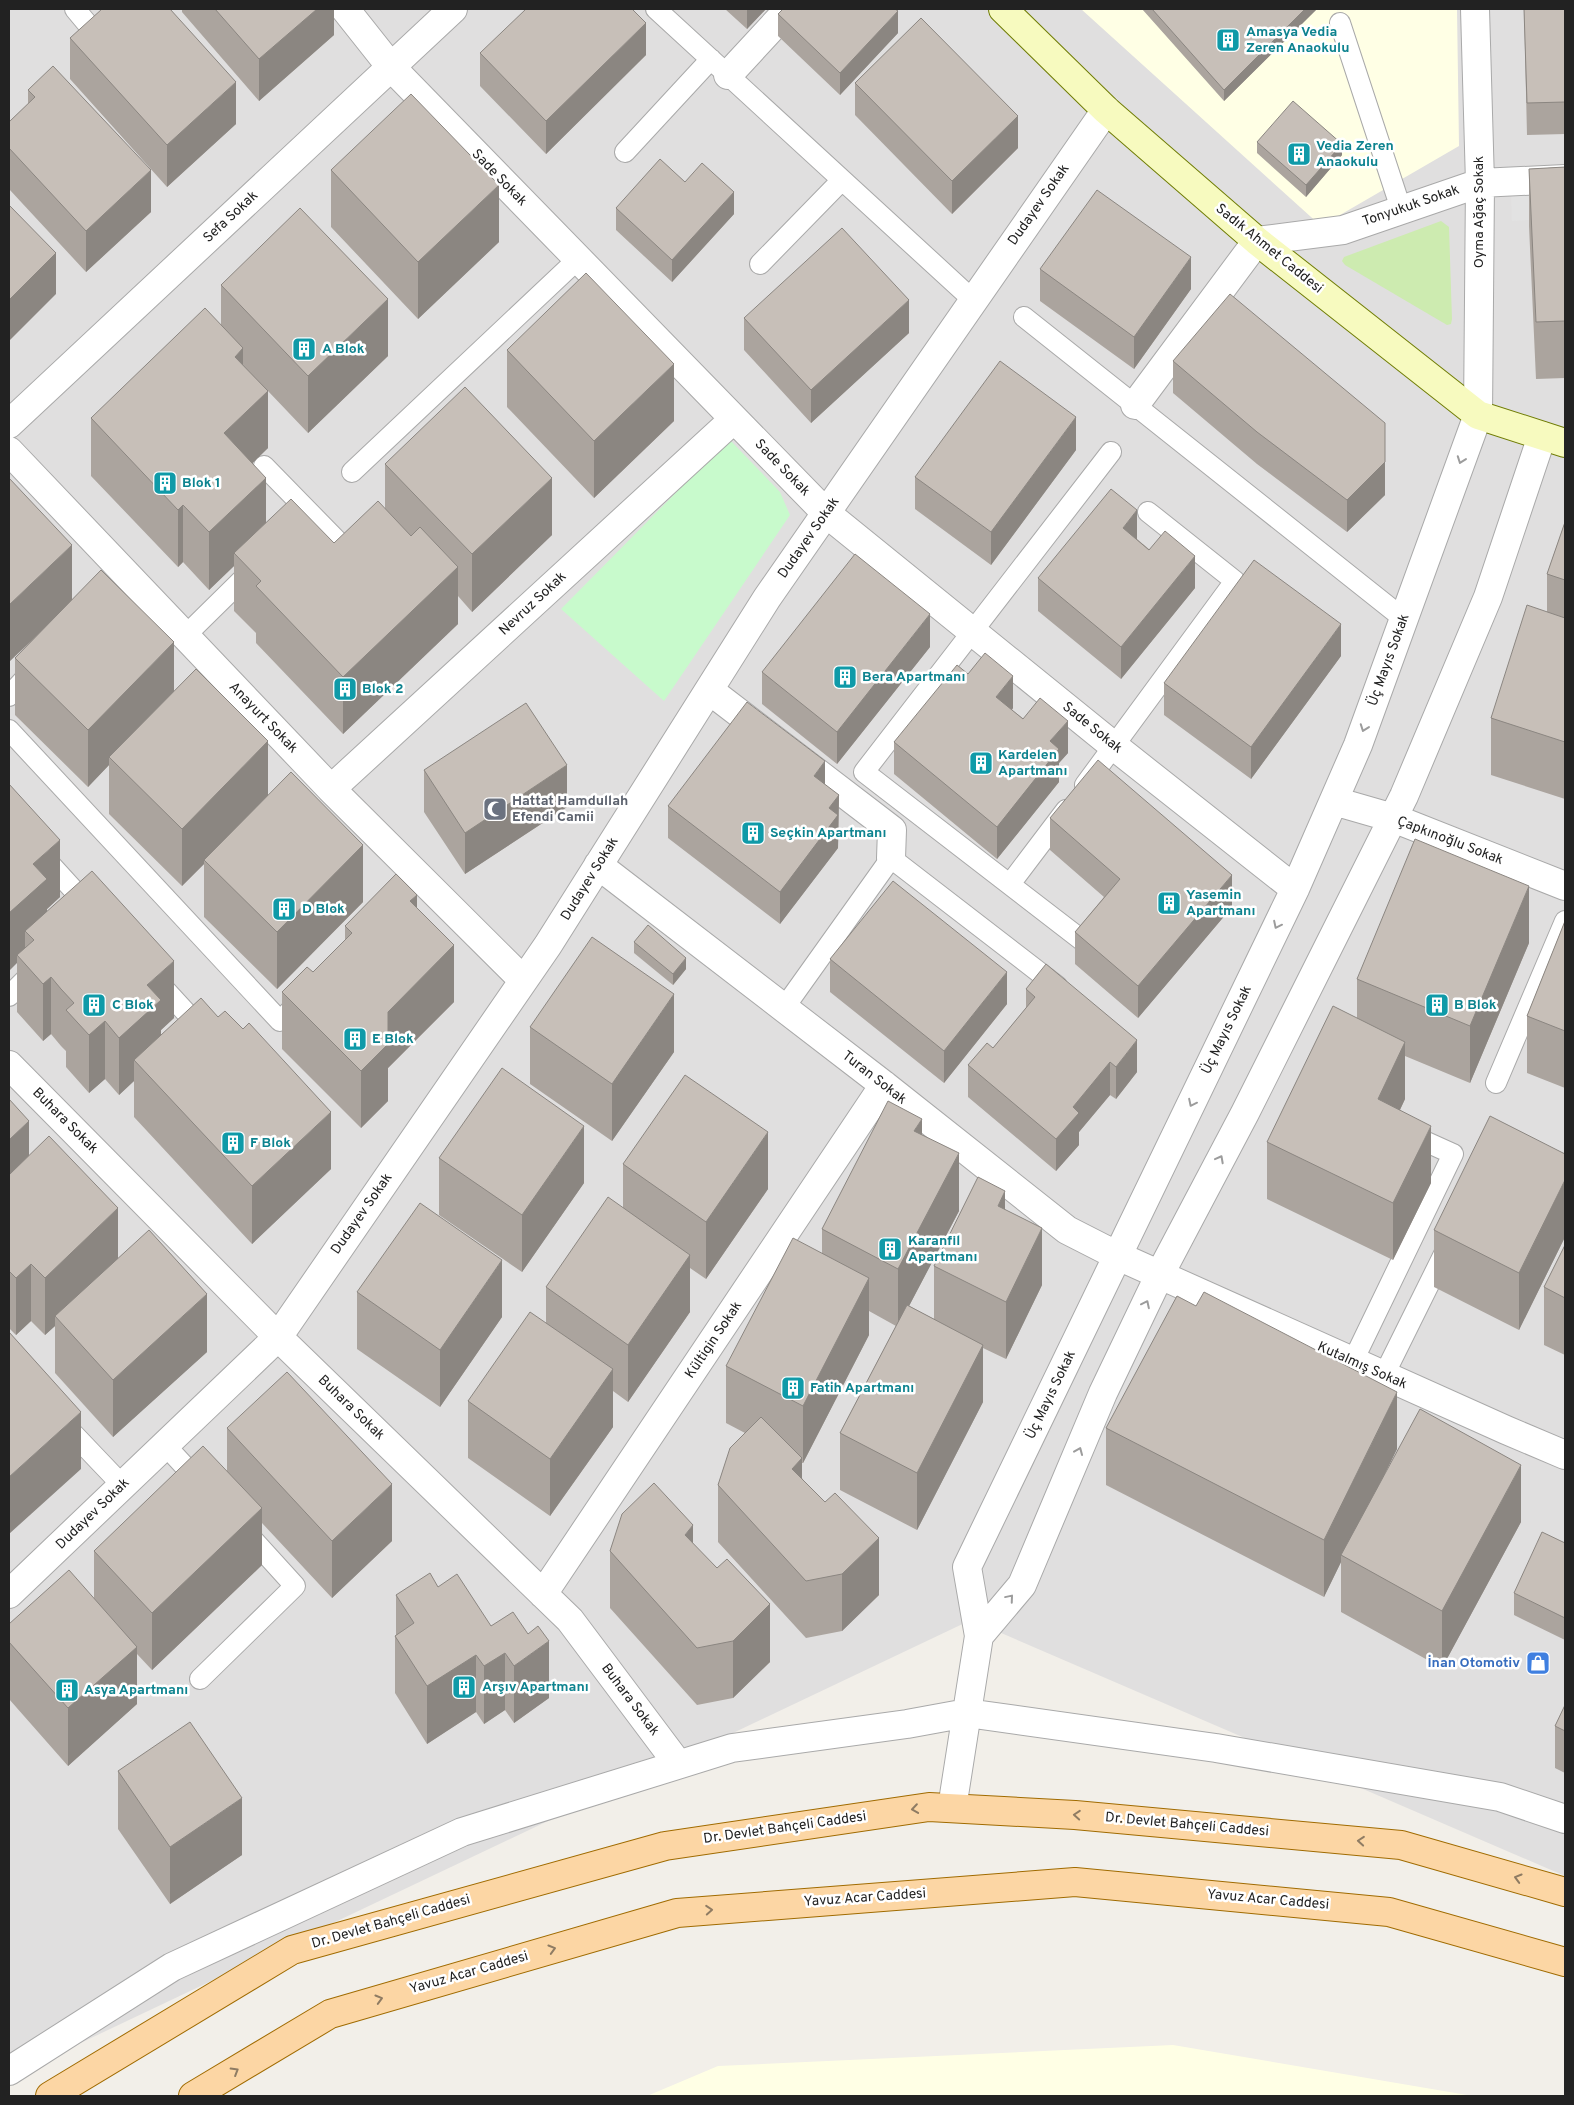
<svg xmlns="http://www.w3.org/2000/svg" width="1574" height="2105" viewBox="0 0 1574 2105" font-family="Overpass,sans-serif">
<rect width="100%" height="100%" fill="#f2efe9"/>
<path fill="#e0dfdf" d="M9,9H1565V1876L971,1620L9,2077Z"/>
<path fill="#ffffe5" d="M1081,9H1457L1459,146L1321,226Z
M1173,2045L1473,2096H647L718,2066Z"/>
<path fill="#cdebb0" d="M1441,221L1449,227L1452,319L1451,324L1447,325L1345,265L1342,261L1344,257Z"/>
<path fill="#c8facc" d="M729,439L780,492L790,515L664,701L561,609Z"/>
<path fill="#e2e2e2" d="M1565,192V218L1512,221L1511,194Z"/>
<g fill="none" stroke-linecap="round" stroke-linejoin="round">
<g stroke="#a9a9a9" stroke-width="22">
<path id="lane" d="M75,9L95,33
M656,9L973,300
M1340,23L1401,209
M625,152L711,59
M760,264L842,180
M1024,317L1404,619
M264,466L352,556
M352,472L578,259
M185,636L253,569
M9,696L33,670
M9,730L280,1021L300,1001
M1085,785L1235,581L1148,512
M9,819L90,908
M1010,884L1066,810
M1083,941L864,772L1111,452
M157,981L191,1018
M9,996L35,970
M784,1008L891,858L1057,986
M1496,1083L1565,921
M1353,1361L1453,1154L1422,1140
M1384,1375L1446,1250
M62,1422L122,1485
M165,1445L201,1484
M200,1679L295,1586L245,1531"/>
</g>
<g stroke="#a9a9a9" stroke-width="30">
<path id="street" d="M345,9L391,67L826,513L1115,747L1295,889
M728,75L789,9
M1135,405L1257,241L1343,230L1480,183L1565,179
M9,424L453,9
M9,451L331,789L523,980
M709,690L892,830L891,858
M331,789L734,419
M1334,801L1393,818L1565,886
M598,865L884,1085L1067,1230L1118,1256L1506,1430L1565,1455
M9,1065L278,1337L570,1620L678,1764
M9,1594L278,1337L548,945L767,598L1106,110
M543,1594L884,1085
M979,1636L1022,1585L1103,1393L1160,1274L1245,1113L1404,796L1488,597L1542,436
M952,1808L979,1636L967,1567L1295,889L1358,745L1478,415L1480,183L1475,9
M9,2071L172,1967L462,1832L732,1748L907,1724L967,1713L1216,1748L1500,1797L1565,1819"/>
</g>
<g stroke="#707d05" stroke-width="30">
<path id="secondary" d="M1003,9L1106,110L1257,241L1478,415L1565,443"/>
</g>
<g stroke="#a06b00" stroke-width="30">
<path id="primary" d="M50,2096L292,1950L665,1846L929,1807L1075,1815L1401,1845L1565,1892
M193,2096L330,2014L677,1913L1075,1882L1389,1912L1565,1962"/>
</g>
<use href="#lane" stroke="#fff" stroke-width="20"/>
<use href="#street" stroke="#fff" stroke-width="28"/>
<use href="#secondary" stroke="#f7fabf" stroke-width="28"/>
<use href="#primary" stroke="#fcd6a4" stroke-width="28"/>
</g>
<path fill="#aba49e" d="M182,9H334V35L259,101L182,12Z
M725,9H766L747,29Z
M1142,9H1317L1224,101Z
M1524,9H1565V134L1527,135Z
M778,14L898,33L840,95L778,36Z
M70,38L236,124L167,187L70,79Z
M480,53L646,55L546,154L480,86Z
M855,83L1018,148L952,214L855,115Z
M28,90L151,212L86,272L9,189V122L28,104Z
M1257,142L1342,155L1306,197L1257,153Z
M1565,167V378L1536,379L1529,226V169Z
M331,170L499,242L418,319L331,227Z
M685,182L734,214L672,282L616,230V208Z
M1040,269L1191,289L1134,369L1040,301Z
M221,285L388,356L308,433L268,391V448L252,463L266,523L334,543L385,509V464L552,535L472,612L458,596V624L343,734L256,643V633L234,611V566L209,590L183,562L178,567L91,476V418L221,324Z
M744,318L909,333L811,423L744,350Z
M507,350L674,421L594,498L507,407Z
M1173,361L1385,495L1347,532L1257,464L1173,393Z
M1076,450L991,565L915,509V477Z
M1565,522V799L1491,775V718L1547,612V574Z
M1137,539L1195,588L1121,679L1038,611V578Z
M72,599L174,691L268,795L363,902L277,989L204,917V864L182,886L109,814V765L88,787L15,715V658L31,641L9,662Z
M930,647L837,764L762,704V672Z
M1341,656L1251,779L1164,715V683Z
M968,674L1013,708L1012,710L1068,753L1059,763V782L997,859L894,774V742Z
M424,770L567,807L465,874L424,812Z
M9,784L60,897L47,909V912L174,1018L161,1030V1035L331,1169L252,1244L134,1117V1081L119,1095L105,1079L89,1093L66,1067V1051L61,1046L51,1034L43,1041L17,1012V963Z
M825,785L839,795L838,848L780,924L668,838V806Z
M1050,818L1232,907L1138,1018L1075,964V932L1104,897L1050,850Z
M417,908L454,1002L388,1068V1101L361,1128L282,1049V992L313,972L345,940V926Z
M1565,921V1088L1527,1073V1016Z
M634,942L686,969L673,985L634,953Z
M1529,943L1470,1083L1405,1056V1099L1400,1110L1431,1183L1393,1260L1267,1199V1142L1357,1018V979Z
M830,959L1007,1004L944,1083L830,992Z
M1026,989L1137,1072L1116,1099L1110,1095L1079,1132V1145L1056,1171L968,1097V1065L993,1048L1026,1008Z
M530,1027L674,1052L612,1141L530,1084Z
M9,1099L29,1156L118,1259L207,1352L113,1437L55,1373V1326L45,1335L31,1321L16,1335L9,1328Z
M922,1135L959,1211L909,1306L934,1319V1266L1005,1209L1042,1285L1006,1359L983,1348V1402L917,1530L840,1490V1433L896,1326L869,1311V1335L803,1463H802V1478L879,1595L842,1631L806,1638L718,1542V1485L745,1433L726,1423V1366L822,1253V1229Z
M1565,1154V1237L1519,1330L1434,1287V1230Z
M439,1158L584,1183L522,1272L439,1215Z
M623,1164L768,1189L706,1279L690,1268V1312L628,1402L613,1391V1427L550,1516L468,1458V1401L546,1323V1287L623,1208Z
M1565,1245V1355L1544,1345V1287Z
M357,1292L502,1317L440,1407L357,1349Z
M227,1428L392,1541L332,1598L262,1523V1565L152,1670L137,1654V1704L68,1766L9,1699V1624L94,1598V1551L227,1471Z
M1106,1428L1397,1449L1380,1483L1521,1522L1442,1668L1341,1612V1562L1324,1597L1106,1485Z
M1565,1543V1640L1514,1615V1593Z
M693,1544L770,1662L733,1698L697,1705L610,1608V1551Z
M438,1587L491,1626L549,1698L514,1723L505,1710L484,1724L476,1712L427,1744L395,1693V1636L396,1635V1595Z
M1565,1705V1773L1555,1768V1726Z
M118,1771L242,1855L170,1904L118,1829Z"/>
<path fill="#8b8681" d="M317,9H334V35L259,101V59Z
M747,9H766L747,29Z
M1305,9H1317L1224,101V90Z
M898,11V33L840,95V73Z
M646,23V55L546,154V121Z
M236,82V124L167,187V145Z
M1018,116V148L952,214V181Z
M1342,144V155L1306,197V185Z
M151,170V212L86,272V231Z
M499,185V242L418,319V262Z
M734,192V214L672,282V260Z
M56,253V294L9,341V300Z
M1191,257V289L1134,369V337Z
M388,299V356L308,433V376Z
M909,300V333L811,423V390Z
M243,348V405L235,357Z
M674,364V421L594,498V441Z
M268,391V448L224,491V433Z
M1076,417V450L991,565V532Z
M1385,455V495L1347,532V500Z
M266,478V535L234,553V566L209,590V532Z
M552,478V535L472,612V554Z
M183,505V562L178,567V510Z
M1137,510V543L1123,528Z
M72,545V602L9,662V605Z
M1195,556V588L1121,679V647Z
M458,567V624L343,734V677Z
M930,614V647L837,764V732Z
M1341,624V656L1251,779V747Z
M174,642V700L109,757V765L88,787V730Z
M1013,676V708L996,730V697Z
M1068,721V753L1059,763V782L997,859V827L1050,741Z
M268,741V798L204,860V864L182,886V829Z
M825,761V794L814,776Z
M567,765V807L465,874V833Z
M839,795L838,848L780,924V892L829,808Z
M60,840V897L47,909V936L34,940L25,931V956L17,955V963L9,971V913L33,864Z
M363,845V902L277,989V932Z
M1232,875V907L1138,1018V986Z
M1529,886V943L1470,1083V1026Z
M417,895V952L410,901Z
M454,945V1002L388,1068V1101L361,1128V1071L388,1012Z
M686,958V969L673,985V974Z
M174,961V1018L161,1030V1057L134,1060V1081L119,1095V1038L147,985Z
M1007,972V1004L944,1083V1051Z
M51,977V1034L43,1041V984Z
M674,994V1052L612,1141V1084Z
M105,1021V1079L89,1093V1035Z
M1137,1040V1072L1116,1099V1067Z
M1405,1042V1099L1378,1156V1099Z
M1110,1062V1095L1079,1132V1145L1056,1171V1139L1073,1107Z
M331,1112V1169L252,1244V1186Z
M922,1119V1176L914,1131Z
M29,1121V1179L9,1197V1140Z
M584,1126V1183L522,1272V1215Z
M1431,1126V1183L1393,1260V1203Z
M768,1132V1189L706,1279V1222Z
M959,1153V1211L898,1327V1269Z
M1565,1180V1237L1519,1330V1273Z
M1005,1191V1248L998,1206Z
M118,1208V1265L55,1316V1326L45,1335V1278Z
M1042,1228V1285L1006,1359V1302Z
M690,1255V1312L628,1402V1345Z
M502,1260V1317L440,1407V1350Z
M31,1264V1321L16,1335V1278Z
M869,1278V1335L803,1463V1406Z
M207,1294V1352L113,1437V1380Z
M983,1345V1402L917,1530V1473Z
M613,1369V1427L550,1516V1459Z
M1397,1392V1449L1344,1557L1341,1555V1562L1324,1597V1540Z
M81,1412V1469L9,1534V1477Z
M802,1458V1515L792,1469Z
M1521,1465V1522L1442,1668V1611Z
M392,1484V1541L332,1598V1541Z
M262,1508V1565L152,1670V1613Z
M693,1525V1582L685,1535Z
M879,1538V1595L842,1631V1574Z
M770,1604V1662L733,1698V1641Z
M549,1641V1698L514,1723V1666Z
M137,1647V1704L68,1766V1708Z
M505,1653V1710L484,1724V1666Z
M476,1655V1712L427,1744V1686Z
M242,1798V1855L170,1904V1847Z"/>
<path fill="#c7bfb8" stroke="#8b8681" d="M102,9H170L236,82L167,145L70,38Z
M215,9H317L259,59Z
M526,9H632L646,23L546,121L480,53Z
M783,9H895L898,11L840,73L778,14Z
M1152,9H1305L1224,90Z
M1524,9H1565V102L1527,103Z
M921,18L1018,116L952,181L855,83Z
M53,66L151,170L86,231L9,148V122L35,97L28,90Z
M411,94L499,185L418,262L331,170Z
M1293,101L1342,144L1306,185L1257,142Z
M660,159L685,182L702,163L734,192L672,260L616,208Z
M1565,167V321L1536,322L1529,169Z
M1097,190L1191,257L1134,337L1040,269Z
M9,205L56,253L9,300Z
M300,208L388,299L308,376L221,285Z
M842,228L909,300L811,390L744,318Z
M586,273L674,364L594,441L507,350Z
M1230,294L1385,423V462L1347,500L1257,432L1173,361Z
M205,308L243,348L235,357L268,391L224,433L266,478L209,532L183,505L178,510L91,418Z
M1000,361L1076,417L991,532L915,477Z
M465,387L552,478L472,554L385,464Z
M9,478L72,545L9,605Z
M1111,489L1137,510L1123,528L1149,550L1165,531L1195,556L1121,647L1038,578Z
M291,499L334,543L378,501L411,536L420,527L458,567L343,677L256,586L261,581L234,553Z
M1565,522V580L1547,574Z
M855,554L930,614L837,732L762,672Z
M1254,560L1341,624L1251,747L1164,683Z
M101,570L174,642L88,730L15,658Z
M1527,605L1565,618V742L1491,718Z
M985,653L1013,676L996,697L1023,719L1040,698L1068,721L1050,741L1059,749L997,827L894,742L957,665L968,674Z
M196,669L268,741L182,829L109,757Z
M747,702L825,761L814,776L839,795L829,808L838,815L780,892L668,806Z
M526,703L567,765L465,833L424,770Z
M1098,760L1232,875L1138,986L1075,932L1120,879L1050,818Z
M291,772L363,845L277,932L204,860Z
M9,784L60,840L33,864L47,879L9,913Z
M1415,839L1529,886L1470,1026L1357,979Z
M92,871L174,961L147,985L161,1000L119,1038L105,1021L89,1035L66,1010L74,1003L61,989L51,977L43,984L17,955L34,940L25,931Z
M396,874L417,895L410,901L454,945L388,1012V1044L361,1071L282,992L307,967L313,972L352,933L345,926Z
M893,881L1007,972L944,1051L830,959Z
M1565,921V1031L1527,1016Z
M648,925L686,958L673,974L634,942Z
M592,937L674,994L612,1084L530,1027Z
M1046,964L1137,1040L1116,1067L1110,1062L1073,1107L1079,1113L1056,1139L968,1065L987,1043L993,1048L1035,997L1026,989Z
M201,998L218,1017L225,1011L243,1029L249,1023L331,1112L252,1186L134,1060Z
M1333,1006L1405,1042L1378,1099L1431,1126L1393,1203L1267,1142Z
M502,1068L584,1126L522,1215L439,1158Z
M685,1075L768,1132L706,1222L623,1164Z
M9,1099L29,1121L9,1140Z
M888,1101L922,1119L914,1131L959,1153L898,1269L822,1229Z
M1490,1116L1565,1154V1180L1519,1273L1434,1230Z
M49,1136L118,1208L45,1278L31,1264L16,1278L9,1271V1175Z
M978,1177L1005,1191L998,1206L1042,1228L1006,1302L934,1266Z
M608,1197L690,1255L628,1345L546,1287Z
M420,1203L502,1260L440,1350L357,1292Z
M149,1230L207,1294L113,1380L55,1316Z
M793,1238L869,1278L803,1406L726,1366Z
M1565,1245V1298L1544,1287Z
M1204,1292L1397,1392L1324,1540L1106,1428L1177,1296L1196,1306Z
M907,1305L983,1345L917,1473L840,1433Z
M530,1312L613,1369L550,1459L468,1401Z
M9,1332L81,1412L9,1477Z
M287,1372L392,1484L332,1541L227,1428Z
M1420,1409L1521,1465L1442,1611L1341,1555Z
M761,1417L802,1458L792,1469L825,1502L835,1493L879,1538L842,1574L806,1581L718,1485L730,1448Z
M203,1446L262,1508L152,1613L94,1551Z
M654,1483L693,1525L685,1535L717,1568L727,1559L770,1604L733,1641L697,1648L610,1551L622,1514Z
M1542,1532L1565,1543V1618L1514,1593Z
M69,1570L137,1647L68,1708L9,1642V1624Z
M430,1573L438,1587L457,1574L491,1626L513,1612L528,1634L538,1626L549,1641L514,1666L505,1653L484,1666L476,1655L427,1686L395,1636L414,1623L396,1595Z
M1565,1705V1731L1555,1726Z
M190,1722L242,1798L170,1847L118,1771Z"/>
<defs><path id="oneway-chevron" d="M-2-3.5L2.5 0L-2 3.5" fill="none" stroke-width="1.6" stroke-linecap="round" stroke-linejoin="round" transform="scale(1.25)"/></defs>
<g stroke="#9c9c9c">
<use href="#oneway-chevron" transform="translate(1461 460) rotate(110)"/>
<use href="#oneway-chevron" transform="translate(1364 728) rotate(110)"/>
<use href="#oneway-chevron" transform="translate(1277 925) rotate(116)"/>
<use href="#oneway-chevron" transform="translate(1192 1103) rotate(116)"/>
<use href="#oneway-chevron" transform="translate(1220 1159) rotate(-62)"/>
<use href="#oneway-chevron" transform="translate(1146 1304) rotate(-64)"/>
<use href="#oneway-chevron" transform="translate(1079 1451) rotate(-67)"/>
<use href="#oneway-chevron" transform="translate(1010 1598) rotate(-50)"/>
</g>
<g stroke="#8f7c63">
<use href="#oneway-chevron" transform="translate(915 1809) rotate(172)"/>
<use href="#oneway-chevron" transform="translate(1077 1815) rotate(-176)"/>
<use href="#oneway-chevron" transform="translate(1361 1841) rotate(-175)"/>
<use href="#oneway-chevron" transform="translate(1518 1878) rotate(-164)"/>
<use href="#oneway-chevron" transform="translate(709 1910) rotate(-4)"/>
<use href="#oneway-chevron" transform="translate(552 1949) rotate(-16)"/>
<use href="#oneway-chevron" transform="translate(379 1999) rotate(-16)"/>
<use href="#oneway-chevron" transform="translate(235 2071) rotate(-31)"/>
</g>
<defs>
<g id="building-square" transform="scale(1.25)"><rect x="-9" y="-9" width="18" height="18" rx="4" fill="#0f9aa8" stroke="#fff"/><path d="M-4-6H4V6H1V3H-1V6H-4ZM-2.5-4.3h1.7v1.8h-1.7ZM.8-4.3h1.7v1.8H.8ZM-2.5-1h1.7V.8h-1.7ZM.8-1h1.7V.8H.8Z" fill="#fff"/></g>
<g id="mosque-square" transform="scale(1.25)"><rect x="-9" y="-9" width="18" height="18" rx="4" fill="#6b7280" stroke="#fff"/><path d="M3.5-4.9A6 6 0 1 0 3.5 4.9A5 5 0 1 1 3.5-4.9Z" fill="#fff"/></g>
<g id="shop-square" transform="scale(1.25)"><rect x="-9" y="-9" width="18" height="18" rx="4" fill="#3f7fe0" stroke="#fff"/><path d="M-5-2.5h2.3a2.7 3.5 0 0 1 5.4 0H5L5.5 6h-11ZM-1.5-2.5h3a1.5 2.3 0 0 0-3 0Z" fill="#fff"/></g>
</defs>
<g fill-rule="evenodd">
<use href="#building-square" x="1228" y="40"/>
<use href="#building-square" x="1299" y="154"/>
<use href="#building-square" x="304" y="349"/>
<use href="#building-square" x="165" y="483"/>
<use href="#building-square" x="845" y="677"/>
<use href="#building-square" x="345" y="689"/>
<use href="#building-square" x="981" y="763"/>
<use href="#mosque-square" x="495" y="809"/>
<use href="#building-square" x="753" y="833"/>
<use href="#building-square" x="1169" y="903"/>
<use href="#building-square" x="284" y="909"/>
<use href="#building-square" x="94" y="1005"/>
<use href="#building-square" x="1437" y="1005"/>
<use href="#building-square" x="355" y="1039"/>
<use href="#building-square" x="233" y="1143"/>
<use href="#building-square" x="890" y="1249"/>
<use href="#building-square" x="793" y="1388"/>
<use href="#shop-square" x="1538" y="1663"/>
<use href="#building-square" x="464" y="1687"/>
<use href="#building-square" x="67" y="1690"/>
</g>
<g text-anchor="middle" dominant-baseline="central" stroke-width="5" stroke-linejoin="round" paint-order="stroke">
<g font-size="14" font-weight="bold" fill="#0d838f" stroke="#fff" text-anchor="start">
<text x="1246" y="32">Amasya Vedia<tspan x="1246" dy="16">Zeren Anaokulu</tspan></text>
<text x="1316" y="146">Vedia Zeren<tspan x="1316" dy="16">Anaokulu</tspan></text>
<text x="322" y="349">A Blok</text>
<text x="182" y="483">Blok 1</text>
<text x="862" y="677">Bera Apartmanı</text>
<text x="362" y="689">Blok 2</text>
<text x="998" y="755">Kardelen<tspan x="998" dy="16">Apartmanı</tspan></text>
<text x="770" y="833">Seçkin Apartmanı</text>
<text x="1186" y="895">Yasemin<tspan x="1186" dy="16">Apartmanı</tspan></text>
<text x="302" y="909">D Blok</text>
<text x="112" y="1005">C Blok</text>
<text x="1454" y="1005">B Blok</text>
<text x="372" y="1039">E Blok</text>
<text x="250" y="1143">F Blok</text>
<text x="908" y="1241">Karanfil<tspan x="908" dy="16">Apartmanı</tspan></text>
<text x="810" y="1388">Fatih Apartmanı</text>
<text x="482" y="1687">Arşıv Apartmanı</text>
<text x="84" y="1690">Asya Apartmanı</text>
</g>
<g font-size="14" fill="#222" stroke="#fff">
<text transform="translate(499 178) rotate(46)">Sade Sokak</text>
<text transform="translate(1039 205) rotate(-55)">Dudayev Sokak</text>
<text transform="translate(1411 206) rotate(-19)">Tonyukuk Sokak</text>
<text transform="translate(1479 212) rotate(-90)">Oyma Ağaç Sokak</text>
<text transform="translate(231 217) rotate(-43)">Sefa Sokak</text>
<text transform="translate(1269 249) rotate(39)">Sadık Ahmet Caddesi</text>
<text transform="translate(782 468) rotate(46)">Sade Sokak</text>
<text transform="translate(809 538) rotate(-55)">Dudayev Sokak</text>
<text transform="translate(533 604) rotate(-43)">Nevruz Sokak</text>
<text transform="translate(1389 660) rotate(-70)">Üç Mayıs Sokak</text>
<text transform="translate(263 718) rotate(46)">Anayurt Sokak</text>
<text transform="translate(1092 728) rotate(39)">Sade Sokak</text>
<text transform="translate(1450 841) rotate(21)">Çapkınoğlu Sokak</text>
<text transform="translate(590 879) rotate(-58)">Dudayev Sokak</text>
<text transform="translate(1227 1030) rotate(-64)">Üç Mayıs Sokak</text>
<text transform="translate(874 1078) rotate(38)">Turan Sokak</text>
<text transform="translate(65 1121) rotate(45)">Buhara Sokak</text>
<text transform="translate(362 1214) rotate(-55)">Dudayev Sokak</text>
<text transform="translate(714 1340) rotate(-56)">Kültigin Sokak</text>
<text transform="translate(1362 1366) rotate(24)">Kutalmış Sokak</text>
<text transform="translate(1051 1395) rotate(-64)">Üç Mayıs Sokak</text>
<text transform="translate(351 1408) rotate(44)">Buhara Sokak</text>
<text transform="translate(93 1514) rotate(-44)">Dudayev Sokak</text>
<text transform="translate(630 1700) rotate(53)">Buhara Sokak</text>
<text transform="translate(1187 1825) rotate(5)">Dr. Devlet Bahçeli Caddesi</text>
<text transform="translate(785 1828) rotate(-8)">Dr. Devlet Bahçeli Caddesi</text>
<text transform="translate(865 1898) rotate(-4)">Yavuz Acar Caddesi</text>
<text transform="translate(1268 1900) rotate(5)">Yavuz Acar Caddesi</text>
<text transform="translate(391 1922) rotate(-16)">Dr. Devlet Bahçeli Caddesi</text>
<text transform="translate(469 1973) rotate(-16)">Yavuz Acar Caddesi</text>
</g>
<g font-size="14" font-weight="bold" fill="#5b616d" stroke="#fff" text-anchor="start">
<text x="512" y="801">Hattat Hamdullah<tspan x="512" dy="16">Efendi Camii</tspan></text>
</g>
<g font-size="14" font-weight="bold" fill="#366cbe" stroke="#fff" text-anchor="end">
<text x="1520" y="1663">İnan Otomotiv</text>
</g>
</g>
<rect width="1574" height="2105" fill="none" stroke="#222222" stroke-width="20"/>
</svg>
